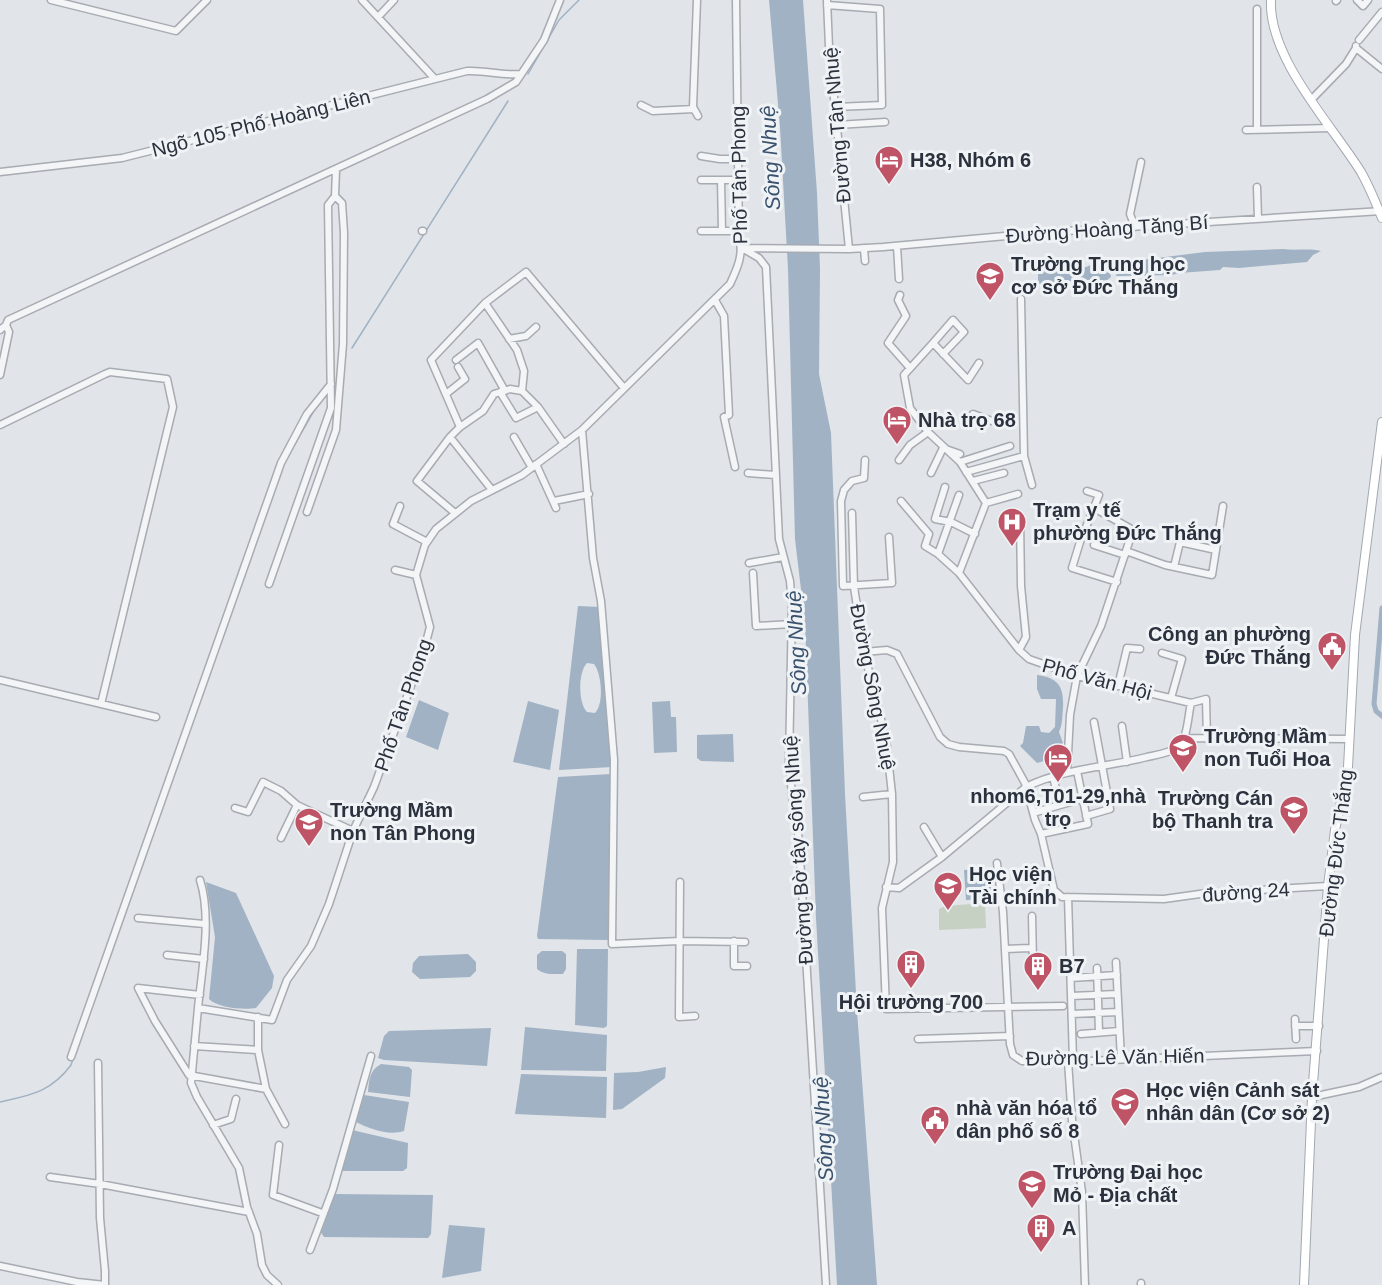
<svg xmlns="http://www.w3.org/2000/svg" width="1382" height="1285" viewBox="0 0 1382 1285" font-family="Helvetica,sans-serif">
<rect width="100%" height="100%" fill="#e1e4e8"/>
<path fill="#c7d1c3" d="M985,903L986,928L939,930V909L945,906Z"/>
<path fill="#a0b2c4" fill-rule="evenodd" d="M769,0H803L817,193L820,269L819,374L831,433L845,794L857,1011L877,1285H837L816,918L805,623L795,539L788,269L780,127Z
M1283,249C1296,251 1308,248 1321,251L1313,255L1307,262L1239,268L1223,267L1220,270L1179,273L1172,275L1116,276L1119,265L1126,262L1205,252Z
M1093,263H1101L1109,269L1111,277L1106,281L1081,280L1038,284V274L1041,273L1039,269L1051,270L1063,264C1070,267 1085,271 1093,263Z
M578,606L600,607L612,767L559,770ZM587,663L594,664C602,674 604,704 595,713L587,712C578,703 578,672 587,663Z
M1037,675C1059,678 1064,687 1063,708C1062,717 1063,723 1059,732L1063,743L1056,747L1058,756L1055,758L1037,763L1020,746L1023,743L1026,726H1039L1041,732L1049,733L1055,727L1056,699H1041L1037,689Z
M419,700L449,713L438,750L406,737Z
M528,701L559,710L550,770L513,762Z
M670,701L671,717H676L677,752L654,753L652,702Z
M733,734L734,762L701,761L697,758V735Z
M611,774L608,940L538,939L537,936L558,777Z
M992,868L994,899L966,900L964,870Z
M206,882L236,893L274,976L272,988L256,1008C243,1010 218,1008 209,999L215,937Z
M577,949H608L607,1026L604,1028L575,1025Z
M542,951H562L566,954V969L563,974C553,974 544,975 537,969V955Z
M468,954L476,962V971L470,977L420,979L412,972L413,963L419,956Z
M525,1027L607,1035L606,1071L521,1070Z
M491,1028L487,1066L384,1060L378,1058L384,1036L389,1031Z
M381,1064L409,1067L412,1070L410,1097L368,1092C369,1079 370,1070 381,1064Z
M666,1067L665,1078L622,1109L613,1110L614,1073L638,1072Z
M521,1074L607,1077L606,1118L515,1114Z
M364,1095L409,1102L404,1131C389,1136 370,1129 356,1122Z
M352,1130L408,1143L407,1168L403,1171H339Z
M332,1194L433,1195L431,1234L428,1238L324,1237L320,1231Z
M449,1225L485,1228L481,1271L442,1278Z"/>
<g fill="none" stroke-linecap="round" stroke-linejoin="round">
<path stroke="#a0b2c4" stroke-width="1.5" d="M528,74L559,20L579,0
M352,348L508,101
M290,453L315,409
M0,1102C31,1095 51,1092 71,1065L145,858"/>
<path stroke="#a0b2c4" stroke-width="5" d="M1382,608L1374,704L1376,711L1382,716"/>
<g stroke="#a7abb2" stroke-width="9">
<path id="minor" d="M51,0L176,31L207,0
M362,0L435,79
M697,0L693,107L698,116
M827,0L829,47L849,249
M1357,0L1363,6L1368,0
M1336,1L1337,0
M827,5L880,9L882,105L836,107
M1257,9V130
M378,17L394,0
M1359,40L1382,12
M1356,46V48L1382,69
M1311,100L1346,64L1356,48
M641,105L653,111L694,109
M837,125L885,122
M1246,130L1330,128
M701,156L720,159H738
M0,172L122,158L467,71C486,70 503,76 521,74
M701,180H738
M721,180L722,231
M1257,187L1258,219
M1135,227L1130,214L1141,162
M422,231H423
M701,231H739
M897,246L899,279
M742,248L759,258L766,267L779,539L790,581L792,606L789,763L792,795L799,841L826,1285
M743,248L849,249L883,247L1050,232L1382,211
M864,248L865,261
M900,295L898,300L906,316L888,343L910,368
M1021,299L1024,456L1032,485
M715,300L724,316L729,415L724,417L735,467
M485,303L517,350L524,371L522,391L538,407L564,444
M0,330L6,325L8,320L487,99L516,82L544,40L560,0
M509,339L526,336L536,327
M933,343L953,320L964,332L943,354
M456,360L478,343L505,391
M979,363L968,380L933,343L904,375L910,408L928,432L960,462L986,503L959,573L1019,650L1029,659L1077,676L1191,703L1206,699L1207,739
M0,375L9,332L6,325
M500,392L516,418L538,407
M446,394L465,379L458,367
M973,414L992,421
M0,425L105,374L110,372L167,379L173,407L101,704
M460,427L431,360L485,303L526,272L624,388
M582,430L593,558L601,601L614,760L612,944L679,941L745,942
M450,437L492,490
M514,437L532,468
M865,460L864,478L852,481L844,490L841,501L843,586L892,583L889,537
M899,460L910,445L928,432
M960,462L1010,446
M536,464L556,508
M966,472L1024,456
M748,473L775,475
M931,473L943,448L960,454
M973,481L1004,473
M945,487L935,519L951,522L975,534
M1087,491L1099,495L1080,542L1072,568L1117,582
M554,501L589,494
M901,501L929,534L925,546L938,554L959,573
M986,503L1018,494
M400,506L393,524L427,542
M307,512L336,430L343,344L344,233L342,203L335,196
M455,513L417,481L450,437L460,427L483,411L494,394L510,389L522,391
M852,513L854,587L864,652L886,739L892,794L893,862L882,908L886,1009L1063,1006
M1094,545L1125,555
M1126,551L1165,565L1212,575L1223,506
M938,554L959,495
M749,563L783,557
M1174,567L1180,542L1216,550
M395,570L416,575
M753,573L756,626L792,624
M269,584L331,408L328,205L335,196L336,170
M1019,650L1026,637L1021,586L1020,519
M864,652L887,650L897,654L940,737L948,744L959,747L1004,751L1009,754L1025,783L1035,820L1041,834L1054,890L1062,897L1164,899L1207,893L1328,886
M1162,653L1182,659L1171,698
M0,680L156,717
M1118,686L1127,648L1140,649
M1122,726L1127,762
M1183,738L1349,739
M1067,773L1070,715L1077,676L1101,626L1133,530L1094,508
M1053,777L1060,805L1082,799
M863,797L892,794
M235,808L248,812L263,782L281,791L297,805L353,831
M1033,813L1060,805
M1086,816L1110,809L1094,722
M924,827L942,857
M1041,834L1088,824L1077,771
M281,838L297,805
M997,863L1003,912L1010,1044L1013,1055L1022,1061H1088L1317,1051
M680,882L679,1017L695,1016
M886,887L899,888L942,857L1026,787C1062,769 1107,767 1147,757C1156,755 1170,753 1178,747C1188,738 1188,715 1191,703
M1068,897L1073,1060
M1032,916L1033,962
M138,918L204,924
M734,941V966H747
M1005,949L1032,948
M167,955L204,959
M1116,962L1121,1059
M1097,968L1099,1032
M1071,978L1117,975
M200,995L138,988L155,1021L189,1075L266,1089
M1071,996L1117,994
M198,1008C202,969 212,917 200,880
M1072,1014L1118,1012
M258,1017V1050L266,1089L285,1124
M1295,1019L1296,1039
M1295,1026H1319
M1081,1034L1119,1031
M918,1039L1010,1036
M194,1046L258,1050
M71,1057L281,463L307,414L331,384
M1068,1061L1072,1120L1082,1192L1085,1285
M98,1063L100,1218L105,1271V1285
M1312,1097L1359,1087L1382,1077
M213,1125L231,1119L236,1099
M279,1145L273,1195L322,1213
M50,1177L100,1184L249,1212
M310,1250L333,1189L371,1056
M0,1266L77,1282L105,1285
M1141,1283V1285
M278,1285L267,1275L262,1265L257,1234L247,1207L239,1168L197,1097L191,1083L198,1008L272,1020L287,980L311,946L329,904L353,831L374,787L424,650L430,627L416,575L425,545L436,529L471,501L522,475L582,430L730,284C737,269 744,254 739,238L736,0"/>
</g>
<g stroke="#a2a9b2" stroke-width="10">
<path id="major" d="M1271,0C1268,58 1332,125 1361,172C1369,186 1376,203 1382,218
M1304,1285L1312,1097L1328,886L1335,830L1348,767L1355,635L1382,422"/>
</g>
<use href="#minor" stroke="#f3f5f7" stroke-width="6"/>
<use href="#major" stroke="#fff" stroke-width="8"/>
</g>
<defs>
<g id="hotel-pin" transform="scale(1.5)"><path d="M0 17L-7.5 6A9.5 9.5 0 1 1 7.5 6Z" fill="#bf5466" stroke="#f0f3f6"/><path d="M-6-4.5h1.5V1H6V5H4.5V3h-9V5H-6ZM-4 0a1.8 1.8 0 1 1 3.6 0ZM.5 0V-2.5h3Q6-2.5 6 0Z" fill="#fff"/></g>
<g id="school-pin" transform="scale(1.5)"><path d="M0 17L-7.5 6A9.5 9.5 0 1 1 7.5 6Z" fill="#bf5466" stroke="#f0f3f6"/><path d="M0-5L7-2L0 1L-7-2ZM-4 1L0 2.5L4 1V4Q0 6-4 4Z" fill="#fff"/></g>
<g id="hospital-pin" transform="scale(1.5)"><path d="M0 17L-7.5 6A9.5 9.5 0 1 1 7.5 6Z" fill="#bf5466" stroke="#f0f3f6"/><path d="M-5-5h3v3.5h4V-5h3V5h-3V1.5h-4V5h-3Z" fill="#fff"/></g>
<g id="civic-pin" transform="scale(1.5)"><path d="M0 17L-7.5 6A9.5 9.5 0 1 1 7.5 6Z" fill="#bf5466" stroke="#f0f3f6"/><path d="M-.6-6.5H3V-4.5H.6V-3L4-1V1h2V6H-6V1h2V-1L-.6-3ZM-1.2 2.5V6h2.4V2.5Z" fill="#fff"/></g>
<g id="university-pin" transform="scale(1.5)"><path d="M0 17L-7.5 6A9.5 9.5 0 1 1 7.5 6Z" fill="#bf5466" stroke="#f0f3f6"/><path d="M0-5L7-2L0 1L-7-2ZM-4 1L0 2.5L4 1V4Q0 6-4 4Z" fill="#fff"/></g>
<g id="building-pin" transform="scale(1.5)"><path d="M0 17L-7.5 6A9.5 9.5 0 1 1 7.5 6Z" fill="#bf5466" stroke="#f0f3f6"/><path d="M-4-6H4V6H1V3H-1V6H-4ZM-2.5-4.3h1.7v1.8h-1.7ZM.8-4.3h1.7v1.8H.8ZM-2.5-1h1.7V.8h-1.7ZM.8-1h1.7V.8H.8Z" fill="#fff"/></g>
</defs>
<g fill-rule="evenodd">
<use href="#hotel-pin" x="889" y="160"/>
<use href="#school-pin" x="990" y="276"/>
<use href="#hotel-pin" x="897" y="420"/>
<use href="#hospital-pin" x="1012" y="522"/>
<use href="#civic-pin" x="1332" y="646"/>
<use href="#school-pin" x="1183" y="748"/>
<use href="#hotel-pin" x="1058" y="758"/>
<use href="#university-pin" x="1294" y="810"/>
<use href="#school-pin" x="309" y="822"/>
<use href="#university-pin" x="948" y="886"/>
<use href="#building-pin" x="911" y="964"/>
<use href="#building-pin" x="1038" y="966"/>
<use href="#university-pin" x="1125" y="1102"/>
<use href="#civic-pin" x="935" y="1120"/>
<use href="#university-pin" x="1032" y="1184"/>
<use href="#building-pin" x="1041" y="1228"/>
</g>
<g text-anchor="middle" dominant-baseline="central" stroke-width="6" stroke-linejoin="round" paint-order="stroke">
<g font-size="20" fill="#2b323e" stroke="#f0f3f6">
<text transform="translate(261 123) rotate(-14)">Ngõ 105 Phố Hoàng Liên</text>
<text transform="translate(837 125) rotate(-95)">Đường Tân Nhuệ</text>
<text transform="translate(739 175) rotate(-91)">Phố Tân Phong</text>
<text transform="translate(1107 229) rotate(-4)">Đường Hoàng Tăng Bí</text>
<text transform="translate(1097 679) rotate(15)">Phố Văn Hội</text>
<text transform="translate(873 687) rotate(79)">Đường Sông Nhuệ</text>
<text transform="translate(403 705) rotate(-71)">Phố Tân Phong</text>
<text transform="translate(798 850) rotate(-94)">Đường Bờ tây sông Nhuệ</text>
<text transform="translate(1336 853) rotate(-83)">Đường Đức Thắng</text>
<text transform="translate(1246 892) rotate(-4)">đường 24</text>
<text transform="translate(1115 1057) rotate(-1)">Đường Lê Văn Hiến</text>
</g>
<g font-size="20" font-weight="bold" fill="#2b323e" stroke="#f0f3f6" text-anchor="start">
<text x="910" y="160">H38, Nhóm 6</text>
<text x="1011" y="264">Trường Trung học<tspan x="1011" dy="23">cơ sở Đức Thắng</tspan></text>
<text x="918" y="420">Nhà trọ 68</text>
<text x="1033" y="510">Trạm y tế<tspan x="1033" dy="23">phường Đức Thắng</tspan></text>
<text x="1311" y="634" text-anchor="end">Công an phường<tspan x="1311" dy="23">Đức Thắng</tspan></text>
<text x="1204" y="736">Trường Mầm<tspan x="1204" dy="23">non Tuổi Hoa</tspan></text>
<text x="1058" y="796" text-anchor="middle">nhom6,T01-29,nhà<tspan x="1058" dy="23">trọ</tspan></text>
<text x="1273" y="798" text-anchor="end">Trường Cán<tspan x="1273" dy="23">bộ Thanh tra</tspan></text>
<text x="330" y="810">Trường Mầm<tspan x="330" dy="23">non Tân Phong</tspan></text>
<text x="969" y="874">Học viện<tspan x="969" dy="23">Tài chính</tspan></text>
<text x="1059" y="966">B7</text>
<text x="911" y="1002" text-anchor="middle">Hội trường 700</text>
<text x="1146" y="1090">Học viện Cảnh sát<tspan x="1146" dy="23">nhân dân (Cơ sở 2)</tspan></text>
<text x="956" y="1108">nhà văn hóa tổ<tspan x="956" dy="23">dân phố số 8</tspan></text>
<text x="1053" y="1172">Trường Đại học<tspan x="1053" dy="23">Mỏ - Địa chất</tspan></text>
<text x="1062" y="1228">A</text>
</g>
<g font-size="21" font-style="italic" fill="#3a526d" stroke="#f0f3f6">
<text transform="translate(770 158) rotate(-93)">Sông Nhuệ</text>
<text transform="translate(796 643) rotate(-93)">Sông Nhuệ</text>
<text transform="translate(823 1129) rotate(-93)">Sông Nhuệ</text>
</g>
</g>
</svg>
